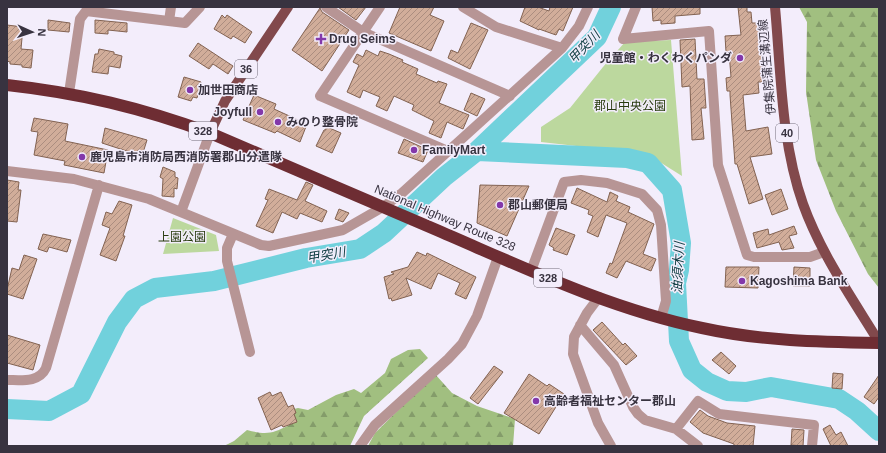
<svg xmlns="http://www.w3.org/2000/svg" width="886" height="453" viewBox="0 0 886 453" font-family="Helvetica,'Noto Sans JP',sans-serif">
<defs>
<pattern id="forest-firs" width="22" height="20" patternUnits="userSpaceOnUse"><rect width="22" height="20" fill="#a1bf80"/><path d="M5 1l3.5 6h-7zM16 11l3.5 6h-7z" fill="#849c6a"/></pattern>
<pattern id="building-hatch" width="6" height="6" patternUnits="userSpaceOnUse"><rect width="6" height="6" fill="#d1ad9a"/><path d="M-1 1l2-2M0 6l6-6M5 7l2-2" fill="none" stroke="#ab8d7f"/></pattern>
</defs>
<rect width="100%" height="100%" fill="#f3edfb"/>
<path fill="url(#forest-firs)" d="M799,7H879V288L868,274L836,211L816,160L806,92L807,22Z
M420,349L428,358L364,416L350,446H224L234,441L247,430C266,435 272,434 289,425L294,409L298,408L308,410L336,395L354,389L361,393L385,373L391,359L408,350Z
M435,374L452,393L477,406L515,419L513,446H368L375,433Z"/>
<path fill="#bcd89e" d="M671,40L682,176L647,154L541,142V127L570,108L603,67L625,42Z
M173,218L216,235L219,251L163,254Z"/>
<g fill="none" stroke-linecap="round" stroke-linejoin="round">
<path stroke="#71d1dc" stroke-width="20" d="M477,151L627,158L648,163L672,190L681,243L679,270L676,283L679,341L692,370L707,382L727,391L746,392L771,387L839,399L857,411L879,431
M7,409L49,411L81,394L117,322L134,299L155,288L214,281L306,258L360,249L384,233L444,177L477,151L597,37L611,7"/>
</g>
<path fill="url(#building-hatch)" stroke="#826251" d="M338,7H366L356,20Z
M400,7H434L430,15L444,21L431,51L389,33Z
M525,7H538L549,11L550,7H573L563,31L559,29L556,35L539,29V30L520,21Z
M652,7H700V14L675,16V23L661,24V20L653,21Z
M738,7H747V12H751L752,23H758L762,58L763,82H758L759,93L743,95L746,131L768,127L772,154L750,157L763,199L749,204L737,164H735L730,95V91H727L726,78L731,77L729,52H726L725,36L741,35Z
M320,8L322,12L349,30L322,71L292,50Z
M222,15L225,18L227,15L252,32L245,43L233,36L231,39L214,29Z
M48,20L70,23L69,32L48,30Z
M95,20L127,23V32L108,30V34L95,33Z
M471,23L488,30L470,69L448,58L451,50L458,53Z
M7,25L23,27L21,49L33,50L31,68L22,67V65L10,64V62L7,61Z
M695,39L697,79H704L706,108H701L704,139L692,140L690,86L682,87L680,40Z
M198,43L233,66L228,74L213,64L209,69L189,56Z
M99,49L114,52V54L122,56L120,68L109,66L108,74L92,72L95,54H98Z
M366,50L378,56L380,51L389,54L403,60L402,62L418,69L416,74L437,83L438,81L447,84L439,103L469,115L463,129L447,122L441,138L429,133L434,121L412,110L414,105L394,96L387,111L376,106L380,97L363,90L360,98L347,92L359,65L353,62L357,54L363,57Z
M184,77L201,82L197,98L193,97L191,101L178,97Z
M471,93L485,99L477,116L464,110Z
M254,95L276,104L274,109L307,124L300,142L277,131L275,133L243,120Z
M34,118L68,124L65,141L108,150L104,173L64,165L65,161L34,155L38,132L31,131Z
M327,127L341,133L332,153L316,146L324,130H325Z
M105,128L147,140L142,156L102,143Z
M404,139L428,150L423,162L398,153Z
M163,167L175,172V177L178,178L177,189L174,188V197L162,196L163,179L160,177Z
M7,180L19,182L18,190H21L17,222L7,221Z
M306,182L313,185L305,201L327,211L322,222L300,213L297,219L282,212L273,233L256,226L268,200L265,199L269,189L297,200Z
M480,185L529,186L507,236L477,223Z
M577,188L607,202L610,192L618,196L616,201L630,207L628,212L654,224L643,254L656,259L651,271L626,261L617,278L606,273L610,263L612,264L627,223L606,215L598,237L587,232L593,216L588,214L589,210L571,203Z
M781,189L788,209L772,215L765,195Z
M119,201L132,205L123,236H125L116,261L100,255L110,228L102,225L106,212L112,214Z
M339,209L349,213L343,222L335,219Z
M794,226L797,234L789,236L794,248L782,250L779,242L757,248L753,233L768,229L769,235Z
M556,228L575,235L567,255L553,250L554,248L549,245Z
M43,234L71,240L67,252L49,247L47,252L38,249Z
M417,252L426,256L427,253L476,277L466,299L455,294L460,283L438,273L431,289L406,278L412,295L392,301L391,298L389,299L384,277L394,274L391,272L408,267Z
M24,255L37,259L23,299L7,294V290L12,268L19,270Z
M726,267H759L758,288L725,287Z
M794,267L810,268V286H793Z
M602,322L623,345L625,343L637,356L626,365L593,330Z
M7,335L40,345L33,370L7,363Z
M721,352L736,366L729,374L712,360Z
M494,366L503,372L478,404L470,398Z
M833,373L843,374L842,389L832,388Z
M529,374L547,386L549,384L564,394L539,434L504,413Z
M879,375V397L874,404L864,397Z
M270,392L272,396L281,392L288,407L293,405L296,413L294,414L297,422L283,427L282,425L271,430L258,398Z
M700,410L708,416L727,423L755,426L753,446H734V444L703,433L690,422Z
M830,425L836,435L841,432L848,446H831L823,429Z
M792,429L804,430L803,446L791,445Z"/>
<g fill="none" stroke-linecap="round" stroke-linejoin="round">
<path stroke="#b79595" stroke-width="10" d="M326,7L363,32L510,96
M380,7L320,96L448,151
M636,7L623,39L709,31L718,165L747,255L754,257H810L824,252
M169,21L171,7
M562,48L579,26L588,7
M69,93L80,19L86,11L185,23L200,7
M7,171L74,179L149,199L261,245L269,246L343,230L383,207L402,193L562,48L496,27L463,7
M181,212L210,133
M233,234L227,248V261L250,352
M531,271L564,182L581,180L607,183L642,194L657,210L661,225L666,301L661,318
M599,297L587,313L574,337L573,354L598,423L611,446
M580,325L614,365L633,407L638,414L645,420L676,429L698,446
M7,380C21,380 39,383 46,368L99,185
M676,429L698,401L719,414L814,425L812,446
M360,446L375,425L448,359L462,344L477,316L498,257"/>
<path stroke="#82494c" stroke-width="10" d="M775,7C781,72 781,142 803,204C821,254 852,298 879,342
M210,133L225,101L288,7"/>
<path stroke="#6e2d33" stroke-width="12" d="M7,85C80,93 142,108 210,133C286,166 363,198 439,231C525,268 610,309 702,328C761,341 819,342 879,343"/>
</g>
<g fill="#8338aa" stroke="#f3edfb" stroke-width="1.5">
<path d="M319 33h4v4h4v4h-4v4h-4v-4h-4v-4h4z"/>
<circle cx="740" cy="58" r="4"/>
<circle cx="190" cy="90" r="4"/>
<circle cx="260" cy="112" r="4"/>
<circle cx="278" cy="122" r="4"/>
<circle cx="414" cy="150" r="4"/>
<circle cx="82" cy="157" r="4"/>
<circle cx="500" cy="205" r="4"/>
<circle cx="742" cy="281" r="4"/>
<circle cx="536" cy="401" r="4"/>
</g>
<g text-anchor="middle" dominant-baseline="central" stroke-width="3" stroke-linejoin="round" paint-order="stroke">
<g fill="#f3edfb" stroke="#706b78" stroke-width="1">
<rect x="235" y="60" width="22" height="18" rx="3"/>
<rect x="189" y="122" width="28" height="18" rx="3"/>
<rect x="776" y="124" width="22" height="18" rx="3"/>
<rect x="534" y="269" width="28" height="18" rx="3"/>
</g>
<g font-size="11" font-weight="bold" fill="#383340">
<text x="246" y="69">36</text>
<text x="203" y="131">328</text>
<text x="787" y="133">40</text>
<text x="548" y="278">328</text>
</g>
<g font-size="12" font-weight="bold" fill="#383340" stroke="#f3edfb" text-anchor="start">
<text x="329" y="39">Drug Seims</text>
<text x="732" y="58" text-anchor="end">児童館・わくわくパンダ</text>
<text x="198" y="90">加世田商店</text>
<text x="252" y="112" text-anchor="end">Joyfull</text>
<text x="286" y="122">みのり整骨院</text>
<text x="422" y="150">FamilyMart</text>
<text x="90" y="157">鹿児島市消防局西消防署郡山分遣隊</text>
<text x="508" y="205">郡山郵便局</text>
<text x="750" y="281">Kagoshima Bank</text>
<text x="544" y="401">高齢者福祉センター郡山</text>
</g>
<g font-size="12" fill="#383340" stroke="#f3edfb">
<text transform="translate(767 67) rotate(-95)">伊集院蒲生溝辺線</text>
<text transform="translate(445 218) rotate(23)">National Highway Route 328</text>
</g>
<g font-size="12" fill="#293c0f" stroke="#f3edfb">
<text x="630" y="106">郡山中央公園</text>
<text x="182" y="237">上園公園</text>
</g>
<g font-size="13" font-style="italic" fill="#144146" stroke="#f3edfb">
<text transform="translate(584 47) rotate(-47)">甲突川</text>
<text transform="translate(326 255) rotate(-10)">甲突川</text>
<text transform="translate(678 268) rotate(-87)">油須木川</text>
</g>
</g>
<rect width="886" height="453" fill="none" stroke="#383340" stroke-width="16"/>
<g transform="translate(32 32) rotate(93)" stroke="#f3edfb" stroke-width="3" paint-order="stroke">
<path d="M0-3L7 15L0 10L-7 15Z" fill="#383340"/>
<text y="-6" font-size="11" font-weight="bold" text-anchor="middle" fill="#383340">N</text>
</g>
</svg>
